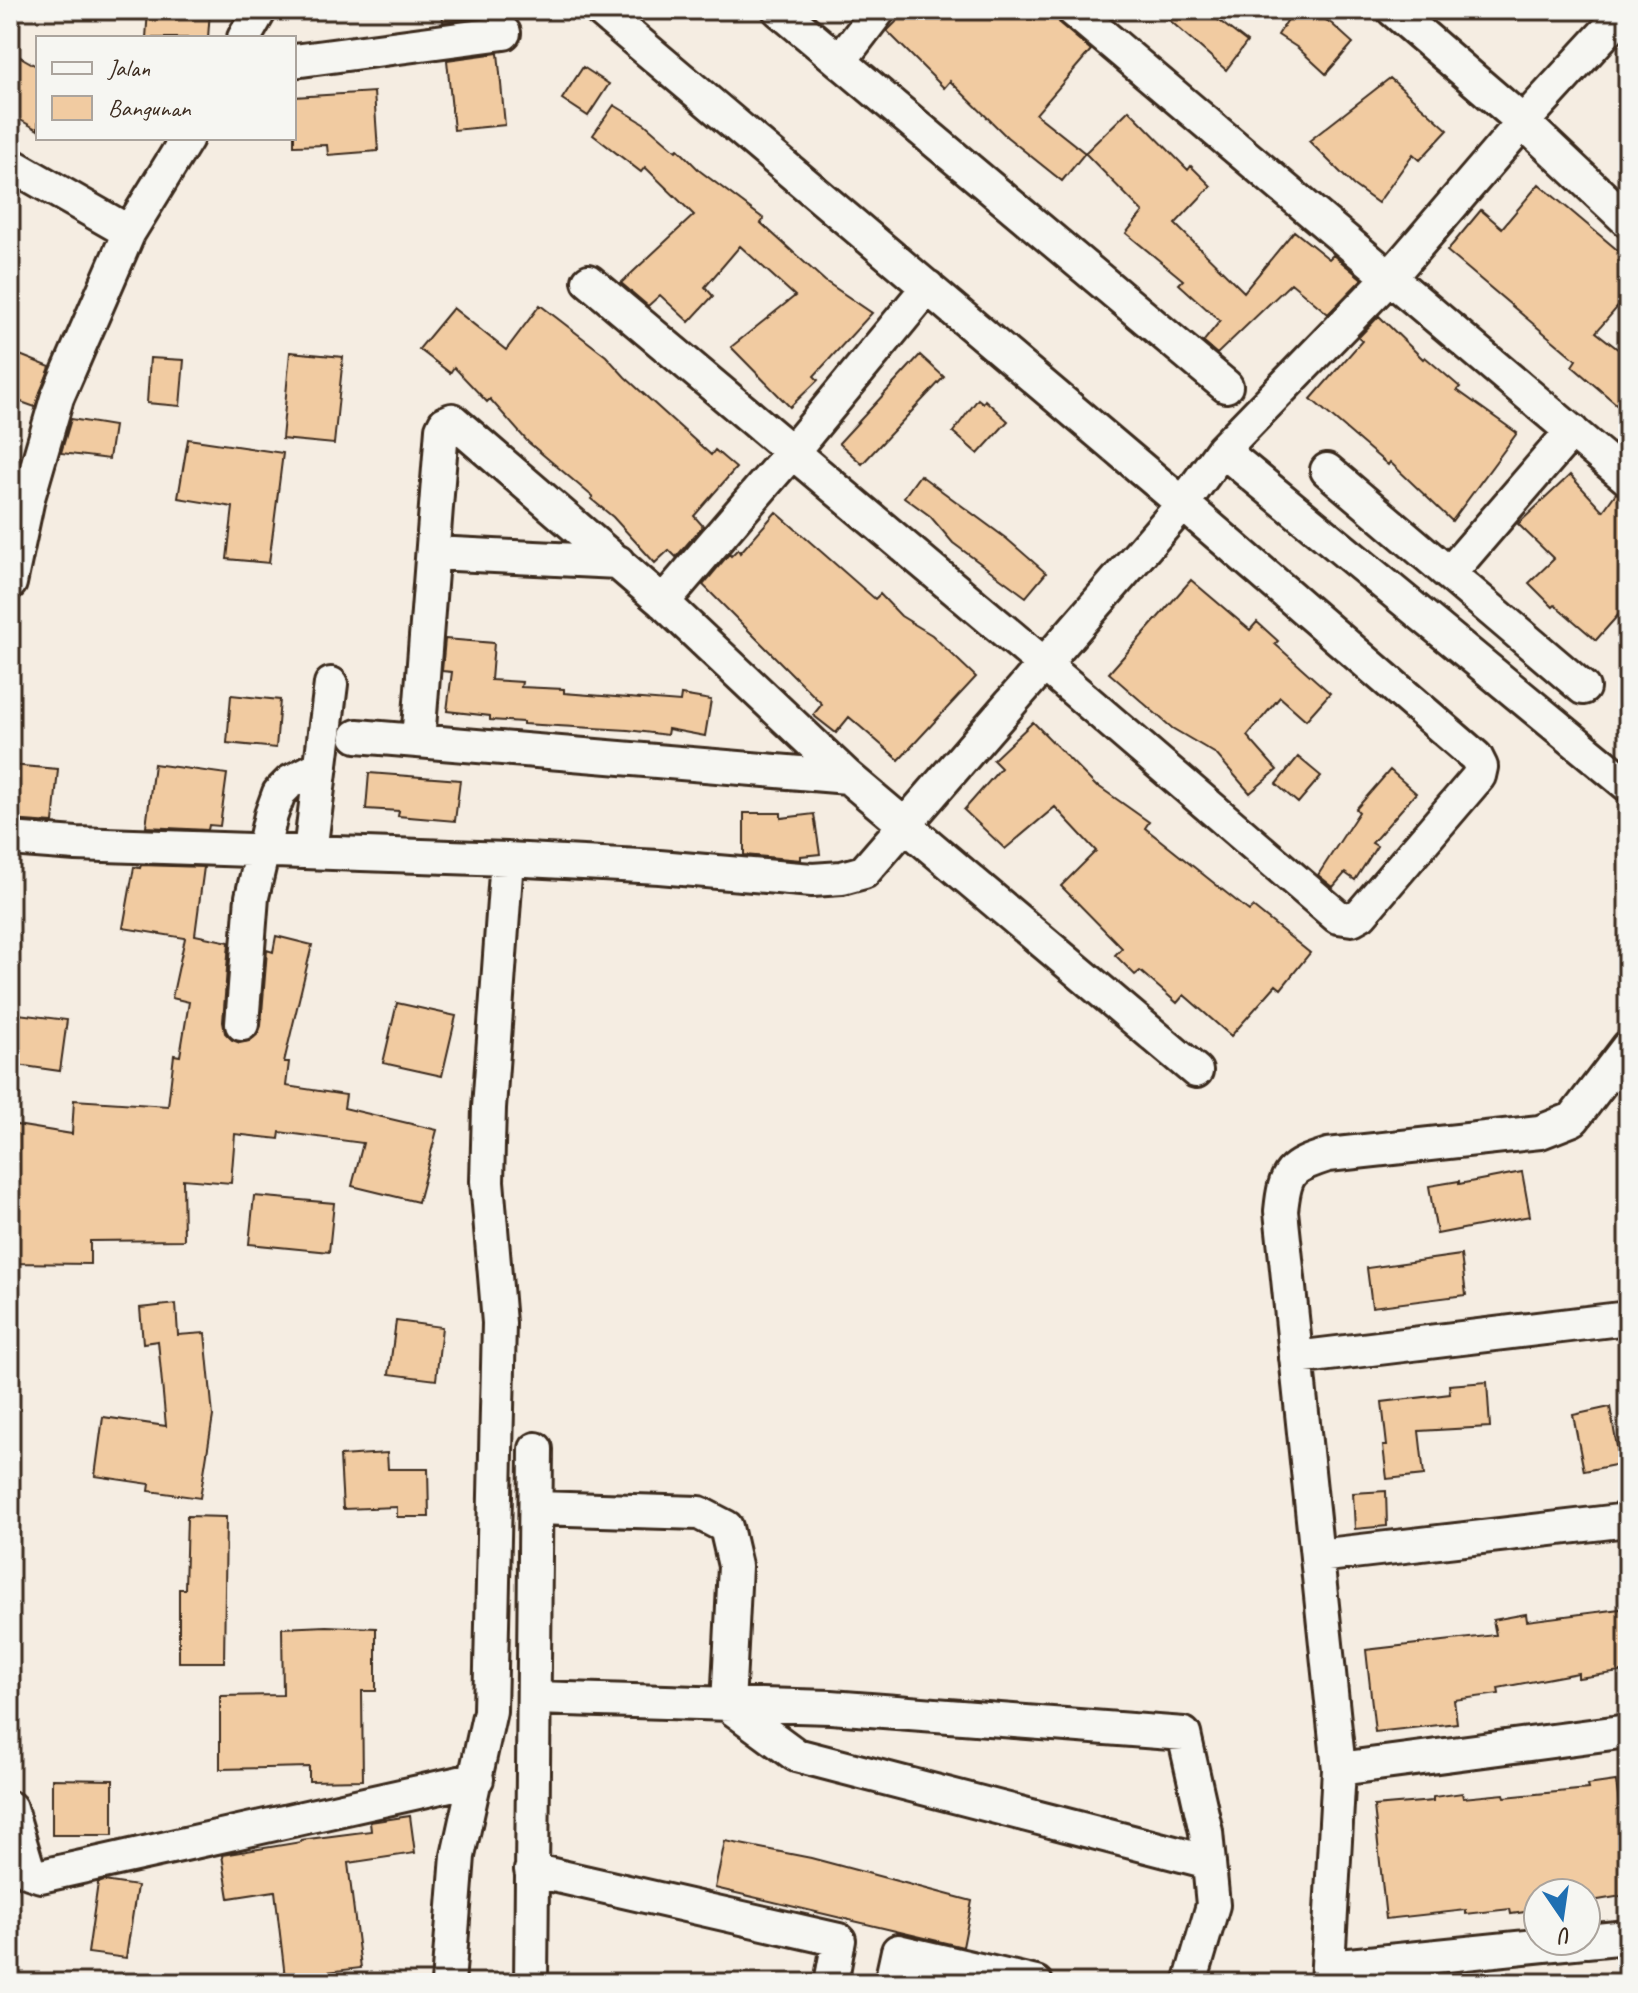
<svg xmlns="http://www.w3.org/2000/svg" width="1638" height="1993" viewBox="0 0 1638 1993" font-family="Caveat,sans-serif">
<rect width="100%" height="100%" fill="#f5ede2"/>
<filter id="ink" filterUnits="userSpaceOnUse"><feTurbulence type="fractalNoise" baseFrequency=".0125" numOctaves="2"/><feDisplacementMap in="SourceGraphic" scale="16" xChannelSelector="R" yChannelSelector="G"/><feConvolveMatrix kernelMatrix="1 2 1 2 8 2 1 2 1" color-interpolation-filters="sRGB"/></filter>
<g filter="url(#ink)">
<path fill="#f1cba1" stroke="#3b2a1e" stroke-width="2" d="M148,10H210L208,38H146Z
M442,10H494V15L443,22Z
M908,10H1054L1060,24L1091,50L1036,114L1085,153L1062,181L1007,137L950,81L944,88L887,31Z
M1158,10H1205L1247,42L1226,70Z
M1294,10H1310L1332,24L1353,43L1326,74L1298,48L1278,35Z
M10,51L38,67V130L10,114Z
M498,53L505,125L454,130L447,60Z
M583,67L609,84L588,116L562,99Z
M1390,78L1448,130L1420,160L1413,154L1378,203L1353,185L1309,141Z
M374,92L378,151L328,155L327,145L294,146V97Z
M614,105L645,124L676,151L678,149L700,171L764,219L761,223L825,281L872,313L814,376L818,380L790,407L731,347L795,296L740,246L705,287L713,296L689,322L660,295L648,306L621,283L694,215L645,167L641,172L593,135Z
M1129,110L1188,170L1191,166L1211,186L1175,224L1244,292L1294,231L1329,259L1333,255L1362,279L1328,314L1291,283L1217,354L1203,342L1220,321L1179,284L1183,280L1126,233L1143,212L1085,153Z
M1539,184L1628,259V295L1596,332L1628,357V414L1572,366L1576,360L1447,251L1481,210L1502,228Z
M540,305L606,356L625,377L711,455L715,450L736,468L694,516L703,526L676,557L669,550L655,563L613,517L591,499L593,497L528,442L490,399L487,402L454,367L450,373L419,349L453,308L506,350Z
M1379,316L1423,359L1425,357L1460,387L1457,390L1517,433L1452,521L1390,462L1388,465L1311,399L1362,341L1358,338Z
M10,351L50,367L35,407L10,398Z
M290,352L343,357L334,444L282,439Z
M920,355L944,377L862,464L839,443Z
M150,358L184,360L180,406L147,403Z
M978,399L983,403L985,400L1008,421L978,454L953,432Z
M71,419L114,426L109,459L61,453Z
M188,439L283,453L269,563L227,559L233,507L178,498Z
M920,475L1007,539L1046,573L1026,597L953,543L930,516L904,497Z
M1570,475L1603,511L1616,493L1628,498V604L1596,640L1555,605L1553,607L1529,583L1554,559L1518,524Z
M776,512L875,599L880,594L901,616L932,635L976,677L899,760L849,717L836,733L813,715L822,704L703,585L729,554L731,556L738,549L740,553Z
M1191,580L1250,630L1257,622L1278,641L1275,644L1330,693L1306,720L1280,697L1247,736L1277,770L1250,793L1216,754L1172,728L1109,673Z
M445,639L494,643L491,680L522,682L521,687L564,689V693L680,702L681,695L711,700L705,736L668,729L667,735L628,730L523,724V722L490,720V716L447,711L452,672L442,671Z
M231,695L280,700L276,748L227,743Z
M1033,722L1097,787L1098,786L1149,822L1145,828L1249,911L1253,907L1310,953L1281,989L1276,985L1231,1036L1184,995L1177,1003L1140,971L1135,975L1115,955L1122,948L1061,886L1096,851L1055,807L1005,849L964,810L1001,768L993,760Z
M1298,757L1321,776L1298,803L1276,784Z
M154,764L227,774L220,826L209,825L208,830L146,827Z
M10,765L58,769L53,823L10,820Z
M1390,770L1416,793L1372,843L1377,846L1355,880L1345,873L1333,887L1318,875L1359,812L1356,809Z
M369,773L460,780L455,821L398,816L399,811L366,809Z
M744,813H781V818L814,814L820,854L801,856V860L744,855Z
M141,865L204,867L195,935L229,942L223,1022L225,1033L232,1040L240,1043L249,1041L258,1034L261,1026L267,950L273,952L276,936L312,945L284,1062H289L286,1086L346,1095L344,1108L437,1130L418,1202L352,1186L363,1143L280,1132L279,1139L235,1134L231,1183L183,1179L184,1240L90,1241V1264L10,1263V1124L72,1134L74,1100L168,1106L174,1055L180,1056L189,1002L172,998L185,938L123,928L134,867L140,868Z
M397,1003L456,1016L442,1076L383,1063Z
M10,1013L67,1020L60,1071L10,1064Z
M1522,1172L1530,1216L1437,1234L1429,1186L1459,1181V1184Z
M254,1196L334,1203L329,1252L249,1244Z
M1461,1255L1466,1295L1372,1307L1367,1268Z
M176,1304L178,1335L205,1333L213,1416L200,1498L149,1491L150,1484L95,1476L103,1417L166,1426L158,1341L143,1343L140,1308Z
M396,1321L442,1327L436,1380L389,1374Z
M1487,1382L1490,1427L1419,1431L1424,1475L1387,1479L1383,1446H1387L1382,1402L1450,1394L1449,1385Z
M1610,1407L1620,1464L1584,1471L1573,1415Z
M387,1453L388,1469H428L429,1517H397V1507L343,1509L340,1456Z
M1386,1491L1387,1526L1355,1529L1353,1493Z
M187,1516L226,1517L224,1662H179V1589H185Z
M1628,1608V1671L1578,1678V1673L1498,1688L1499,1694L1454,1700L1457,1723L1375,1732L1366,1650L1496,1635L1493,1620L1526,1614L1527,1621Z
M326,1626L376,1628V1691H362L363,1780L309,1781V1767L220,1769V1696L283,1695L282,1628Z
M52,1779L113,1780V1835H52Z
M1616,1781L1626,1858H1628V1895L1586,1902V1893H1538V1910L1511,1914L1510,1909L1466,1914V1910L1386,1919L1374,1806L1433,1801V1797L1462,1793L1463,1798L1504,1794L1505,1797L1588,1789L1587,1785Z
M410,1816L415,1853L348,1863L361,1968L285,1977L275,1891L229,1898L222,1855L301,1842V1840L371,1831L370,1822Z
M725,1841L811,1858L972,1901L963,1947L715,1888Z
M104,1881L137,1886L126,1958L88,1953L98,1883Z"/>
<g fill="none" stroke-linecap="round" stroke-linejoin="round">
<g stroke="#3b2a1e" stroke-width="38">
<path id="minor" d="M779,10L1226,386
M1073,10L1628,479
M1393,10L1523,122L1628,221
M244,38L260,10
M294,61L504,33
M840,61L879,10
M10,164L129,232
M589,281L1045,665L1338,917L1352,919L1361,914L1479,776L1481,767L1476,757L1183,504L600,10
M1222,450L1628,785
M1327,470L1583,688
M434,553L618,562
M1449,574L1572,431
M10,583L28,498L57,398L129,232L187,138
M663,602L792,452L928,287
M357,736L848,777
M418,741L442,429L445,423L452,420L663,602L848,777L1196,1071
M10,839L76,844L507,859L659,867L812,880L842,878L864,872L1183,504L1222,450L1391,276L1523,122L1626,10
M310,852L331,684
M242,1024L252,897L271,815L279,793L290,782L321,766
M1296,1358L1628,1318
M536,1508L699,1513L726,1527L735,1566L728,1705L796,1755L1209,1862
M1318,1556L1628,1520
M534,1698L831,1707L1184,1734L1206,1832L1213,1905L1190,1983
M1339,1769L1628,1731
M10,1808L29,1872L41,1876L477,1779
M531,1870L839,1940L831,1983
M1586,1941L1628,1937
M1329,1967L1584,1941
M448,1983L458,1856L490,1711L499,1323L487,1181L489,1108L507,859
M531,1983L536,1449
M891,1983L898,1951L1036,1983
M1327,1983L1339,1769L1281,1211C1285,1171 1290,1167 1328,1155L1540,1132L1573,1119L1628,1047"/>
</g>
<use href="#minor" stroke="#f6f6f2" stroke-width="32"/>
</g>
</g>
<rect width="1638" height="1993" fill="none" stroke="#f6f6f2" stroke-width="40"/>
<rect x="20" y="20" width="1598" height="1953" fill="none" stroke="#3b2a1e" stroke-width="3" filter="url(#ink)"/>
<rect x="36" y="36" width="260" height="104" fill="#f6f6f2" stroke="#aba49d" stroke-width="2"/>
<rect x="52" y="62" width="40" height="12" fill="#f6f6f2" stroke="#aba49d" stroke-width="2"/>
<text x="108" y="76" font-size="24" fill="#3b2a1e">Jalan</text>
<rect x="52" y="96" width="40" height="24" fill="#f1cba1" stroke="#aba49d" stroke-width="2"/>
<text x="108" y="116" font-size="24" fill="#3b2a1e">Bangunan</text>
<g transform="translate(1562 1917) rotate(167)"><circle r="38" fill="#f6f6f2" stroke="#aba49d" stroke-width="2"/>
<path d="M0-6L14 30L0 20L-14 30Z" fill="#1f6fb2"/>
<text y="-12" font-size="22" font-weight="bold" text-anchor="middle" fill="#3b2a1e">U</text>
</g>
</svg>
